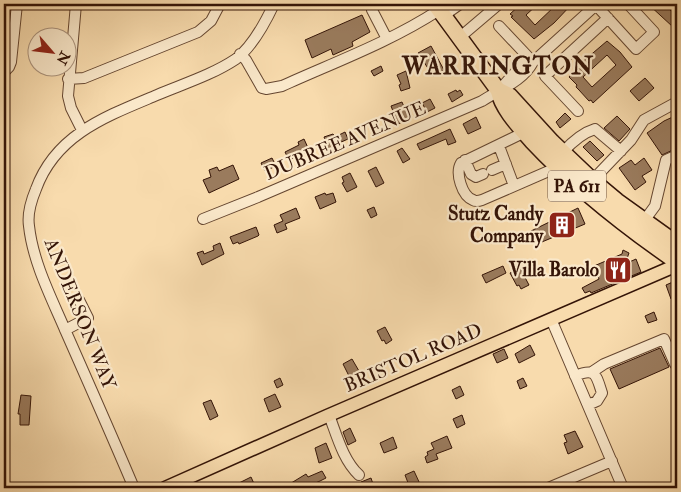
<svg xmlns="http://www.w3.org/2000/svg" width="681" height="492" viewBox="0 0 681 492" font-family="'IM FELL Double Pica',serif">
<rect width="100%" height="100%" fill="#f8dbad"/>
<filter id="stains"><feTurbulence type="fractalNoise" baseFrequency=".004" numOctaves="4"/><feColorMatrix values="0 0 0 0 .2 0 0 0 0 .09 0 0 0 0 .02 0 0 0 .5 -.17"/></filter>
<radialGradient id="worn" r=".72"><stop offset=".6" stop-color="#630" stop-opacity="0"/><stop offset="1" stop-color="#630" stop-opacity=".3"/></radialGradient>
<path fill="#9a7b5d" stroke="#341407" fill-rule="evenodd" d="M521,4H538L526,15L535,25L557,4H572L554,23L534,39L511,17L513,16L510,14Z
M648,4H664L673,13L677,9V23L673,27Z
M362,15L370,32L352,42L353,46L333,55L331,49L312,58L305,40Z
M607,41L620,52L632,67L593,103L591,100L589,101L579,90L576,87L577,85L569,77L580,64ZM607,55L616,65L592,87L583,77Z
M431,46L444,70L433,76L418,53Z
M381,66L383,71L374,76L371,71Z
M406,71L410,88L401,91L399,85L401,84L397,75Z
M645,78L654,88L639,101L630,91Z
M456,90L457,92L460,90L463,95L452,102L448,94Z
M430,99L435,108L427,112L422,103Z
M402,102L409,119L398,124L391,106Z
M565,113L571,119L560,128L556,122Z
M677,115V148L662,155L647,133L664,121Z
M617,116L630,129L619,141L604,128Z
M476,117L481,128L468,134L463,124Z
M450,129L456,142L448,145L446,139L420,150L417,144Z
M345,132L348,139L339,143L340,145L329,150L324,137L333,134L335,137Z
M304,139L309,150L308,152L289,160L285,152L299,145L298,142Z
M590,141L604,155L597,161L583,147Z
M402,148L410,159L403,163L397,151Z
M272,158L276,166L265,171L261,163Z
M644,158L652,170L642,176L646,182L635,190L619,168L631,160L635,165Z
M233,165L239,179L209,193L203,180L211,177L209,170L217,167L219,171Z
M376,167L384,183L376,187L368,171Z
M350,173L357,187L347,192L342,183L344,182L342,177Z
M325,193L326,195L333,193L336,202L320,209L315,197Z
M374,207L377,215L371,218L367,210Z
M296,208L300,218L285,224L287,229L277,233L274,225L283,221L280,215Z
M578,208L585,224L537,244L531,231Z
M256,227L259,235L258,236L239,244L238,242L233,244L230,237Z
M220,243L224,254L202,265L197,253L203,251L204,254L214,250L213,246Z
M623,250L629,253L625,264L636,259L641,272L591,293L590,291L585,293L582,288L599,279L594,266L622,254Z
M503,266L506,273L486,283L482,275Z
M520,268L529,285L521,289L519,285L517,286L510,273Z
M675,281L676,284L677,283V296L671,299L666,285Z
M654,312L657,320L648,323L645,316Z
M385,327L392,340L386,344L384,340L382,341L377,331Z
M530,345L535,355L519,363L515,354Z
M660,348L669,367L619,389L610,369Z
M504,349L508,358L497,363L493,354Z
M352,359L359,371L349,376L343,364Z
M280,378L283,385L277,388L274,381Z
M523,378L527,386L520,389L517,381Z
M460,386L464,395L456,399L452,390Z
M275,394L281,407L269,412L264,399Z
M21,395L31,396L29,425H20V414H18Z
M211,400L218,416L210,420L203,403Z
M462,415L465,424L457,428L453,419Z
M350,428L356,441L348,445L343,432Z
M575,431L583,447L568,454L564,443L567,442L564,435Z
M447,436L452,448L436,454L438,459L427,463L425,457L428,455L427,452L434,449L431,443Z
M393,437L397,448L384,453L380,443Z
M326,443L332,458L319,463L315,448Z
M322,471L326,478L320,481L304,488H283L306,474L308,477Z
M414,471L420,484L410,488L405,475Z
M251,477L256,488H241L239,483Z
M371,478L374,487L364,488L361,482Z"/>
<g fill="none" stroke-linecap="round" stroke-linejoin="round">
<g stroke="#654630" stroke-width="12">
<path id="minor" d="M76,4L68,96L71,108L82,130
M595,4L636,49L654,32L628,4
M372,10L387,39
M443,16L460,4
M499,26L533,62
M459,38L499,4
M240,54L246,60L262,88L266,89L282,86C335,62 390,42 439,10
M4,72L9,67L11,62L17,4
M68,79L84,78L198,32L211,21L220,4
M501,88L523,64L533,62
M578,111L545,76L608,18
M525,132L461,163C455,173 462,196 473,200C476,202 479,201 482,200L558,167
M499,146L514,186
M563,152C572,142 582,133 595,129L621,151
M465,160L471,174L476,177L483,174
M492,170L506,164
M588,185L631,140L644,120L677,102
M203,219L258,197L482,101C500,89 522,82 533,62L597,4
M644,221L655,206L666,160L677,155
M551,319L623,488
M65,330L88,318L79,300
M592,372L604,364L664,339L675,364
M575,376C596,367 596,375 602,393L597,401L588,405
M329,415C337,436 343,460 359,475
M134,488C112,436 89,384 66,332C52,299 33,263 29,226C27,213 31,201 36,189C56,134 107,116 157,95C183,84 212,75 236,59C252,47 266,21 274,4
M548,488L612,461"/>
</g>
<g stroke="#341407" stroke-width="15">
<path id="major" d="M165,488L327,416L677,265"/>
</g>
<g stroke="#341407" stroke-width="18">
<path id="highway" d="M435,4L498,90C503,110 519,126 532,141C576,188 625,226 677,262
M498,90L510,96L552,142L593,181L617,201L677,244"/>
</g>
<use href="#minor" stroke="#fae8ca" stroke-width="10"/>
<use href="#major" stroke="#f8dbad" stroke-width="12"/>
<use href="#highway" stroke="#f8dbad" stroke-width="15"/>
</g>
<defs>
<g id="building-square" transform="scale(1.4375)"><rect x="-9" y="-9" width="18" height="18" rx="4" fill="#8f2418" stroke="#fae8ca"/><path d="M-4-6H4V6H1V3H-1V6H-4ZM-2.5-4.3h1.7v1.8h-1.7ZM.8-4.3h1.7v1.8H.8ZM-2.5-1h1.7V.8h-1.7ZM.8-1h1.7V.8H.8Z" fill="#fff"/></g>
<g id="restaurant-square" transform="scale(1.4375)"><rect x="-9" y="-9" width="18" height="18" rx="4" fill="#8f2418" stroke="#fae8ca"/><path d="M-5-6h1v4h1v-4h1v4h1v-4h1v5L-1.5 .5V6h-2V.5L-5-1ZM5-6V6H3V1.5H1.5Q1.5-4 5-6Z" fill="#fff"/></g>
</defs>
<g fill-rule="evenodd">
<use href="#building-square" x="562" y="225"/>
<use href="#restaurant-square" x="618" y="270"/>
</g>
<g text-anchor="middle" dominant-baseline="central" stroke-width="4.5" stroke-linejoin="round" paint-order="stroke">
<rect fill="#fae8ca" stroke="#6f5442" stroke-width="1" x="548" y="170.5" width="58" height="31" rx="4"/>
<g font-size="18" font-weight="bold" fill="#341407">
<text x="577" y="186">PA 611</text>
</g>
<g font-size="19" fill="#341407" stroke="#fae8ca">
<text transform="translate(345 141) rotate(-23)">DUBREE AVENUE</text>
<text transform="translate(80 314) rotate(68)">ANDERSON WAY</text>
<text transform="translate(413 358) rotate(-23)">BRISTOL ROAD</text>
</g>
<g font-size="19" font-weight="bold" fill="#341407" stroke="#fae8ca" text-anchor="end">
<text x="543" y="214">Stutz Candy<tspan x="543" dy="22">Company</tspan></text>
<text x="599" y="270">Villa Barolo</text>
</g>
<g font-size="24" font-weight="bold" letter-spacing="1" fill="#341407" stroke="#fae8ca">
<text x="498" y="66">WARRINGTON</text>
</g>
</g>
<rect width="681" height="492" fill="none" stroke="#f8dbad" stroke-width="20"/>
<rect x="5" y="5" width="671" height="482" fill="none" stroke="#341407" stroke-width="2.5"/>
<rect x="10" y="10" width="661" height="472" fill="none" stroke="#341407"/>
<g transform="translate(52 52) rotate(118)"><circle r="24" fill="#fae8ca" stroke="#ab937c"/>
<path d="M0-4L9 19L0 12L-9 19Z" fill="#8f2418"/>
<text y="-8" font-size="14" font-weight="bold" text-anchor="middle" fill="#341407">N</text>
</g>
<rect width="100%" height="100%" filter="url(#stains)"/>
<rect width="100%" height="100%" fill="url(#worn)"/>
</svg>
